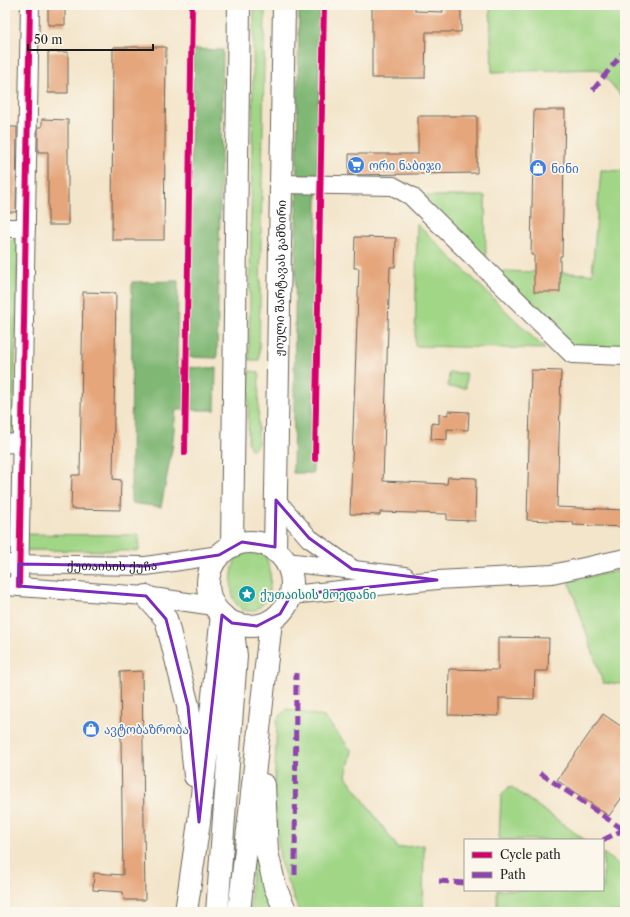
<svg xmlns="http://www.w3.org/2000/svg" width="630" height="917" viewBox="0 0 630 917" font-family="'Libre Caslon Text','Noto Serif Georgian',serif">
<rect width="100%" height="100%" fill="#fbf7ec"/>
<filter id="ink" filterUnits="userSpaceOnUse"><feTurbulence type="fractalNoise" baseFrequency=".025" numOctaves="2"/><feDisplacementMap in="SourceGraphic" scale="8" xChannelSelector="R" yChannelSelector="G"/><feConvolveMatrix kernelMatrix="1 2 1 2 8 2 1 2 1" color-interpolation-filters="sRGB"/></filter>
<filter id="wash" filterUnits="userSpaceOnUse"><feTurbulence type="fractalNoise" baseFrequency=".012" numOctaves="4" result="noise"/><feDisplacementMap in="SourceGraphic" scale="16" xChannelSelector="R" yChannelSelector="G"/><feGaussianBlur stdDeviation="0.9" result="paint"/><feColorMatrix in="noise" values="0 0 0 0 0 0 0 0 0 0 0 0 0 0 0 0 0 1.4 0 .05"/><feComposite in="paint" operator="in"/></filter>
<g filter="url(#wash)">
<rect width="100%" height="100%" fill="#f3e5ca"/>
<path fill="#a1d687" stroke="#5e7952" d="M254,5H265L259,360H249Z
M490,5H625V100L598,69L492,72Z
M601,170L625,171V348L570,346L504,284L503,271L592,274Z
M418,196H485L486,262Z
M417,224L545,349L415,346Z
M5,240H18L13,439L5,438Z
M249,371L259,372L258,443C257,447 255,449 251,449L248,443Z
M449,373H466V388L448,387Z
M5,534L139,535V551L5,550Z
M247,550C250,550 254,550 257,550C278,557 274,612 249,611C245,611 241,609 238,606C228,597 230,564 239,554C241,553 245,551 247,550Z
M625,569V684L603,683L569,581Z
M287,709L324,717L352,751L346,776L398,848L424,845L423,912H299L280,862L274,798L277,719Z
M510,786L585,840H499L501,796Z
M253,849L262,861L277,912H250Z
M603,853L625,869V912H497V890H603Z"/>
<path fill="#80b774" stroke="#4e6a48" d="M299,5H320L313,473H293Z
M193,49L223,50L217,358L187,357Z
M178,281L177,367L216,368L215,410H176L172,449L161,507L131,503L132,282Z"/>
<g id="blocks">
<path fill="#e5a67b" d="M48,5L65,6V25H48Z
M372,5H415V11L443,12L442,5H461V32H426L425,78H372Z
M113,47H166L164,240H112Z
M48,52H68V93H48Z
M534,110H565L562,256H560V292H534V255H531Z
M418,116H477V173L349,175V154H418Z
M42,119L68,120V225H48V152H38V127H42Z
M5,127H17L16,212H5Z
M355,237L396,238L395,267H390L383,481L447,484L448,477L476,478L475,521L447,520V514L380,512V515L350,514L359,268H354Z
M83,292L116,293L113,479L121,480L120,510L71,509L72,475H80Z
M531,370L561,371L557,507L625,510V527L573,525L574,522L527,520Z
M448,411L469,412L468,430L447,429V440L431,439L432,423L439,424V414L448,415Z
M498,637L549,638L548,671H535L534,699L499,698V716L448,715L449,669L498,670Z
M142,671L145,900H124L123,892L93,890L94,873L123,875L120,672Z
M603,714L625,729V793L609,816L557,780Z"/>
</g>
</g>
<g filter="url(#ink)">
<use href="#blocks" fill-opacity="0" stroke="#676259" stroke-width="1"/>
<g fill="none" stroke-linecap="round" stroke-linejoin="round">
<g stroke="#676259" stroke-width="20">
<g id="minor">
<path d="M281,184L393,186L411,196L572,354L625,356"/>
<path d="M5,228H26"/>
<path d="M5,443L22,444"/>
<path d="M276,500L309,538L351,568"/>
<path d="M286,562L405,576"/>
<path id="s1" d="M5,564L146,566L219,555"/>
<path d="M5,586L146,596L214,606"/>
<path d="M19,586L30,5"/>
<path d="M291,595L437,580L552,574L625,558"/>
</g>
</g>
<g stroke="#676259" stroke-width="24">
<g id="major">
<circle cx="250" cy="584" r="42"/>
<path d="M232,546L239,5"/>
<path id="s2" d="M275,551L284,5"/>
<path d="M267,657L271,621"/>
</g>
</g>
<g stroke="#676259" stroke-width="24">
<path id="highway" d="M146,596L166,619L188,706L195,776
M264,785L267,852L275,887L286,912
M186,912L199,822L222,615
M217,912L236,656L232,623
M239,912L267,657"/>
</g>
<use href="#minor" stroke="#fff" stroke-width="18"/>
<use href="#major" stroke="#fff" stroke-width="22"/>
<use href="#highway" stroke="#fff" stroke-width="22"/>
<path stroke="#8e44ad" stroke-width="5" stroke-dasharray="10 5" stroke-linecap="butt" d="M593,90L625,50
M540,773L624,830
M603,840L625,829
M295,875L296,673
M439,881L465,883"/>
<g stroke="#fbf7ec" stroke-width="8">
<path id="cycleway" d="M185,453L192,5
M315,459L324,5
M19,586L30,5"/>
</g>
<use href="#cycleway" stroke="#d6006c" stroke-width="6"/>
</g>
</g>
<path fill="none" stroke="#7b2cbf" stroke-width="3" stroke-linejoin="round" d="M276,500L309,538L352,569L437,580L291,595L280,614L257,626L232,623L222,615L199,822L188,706L166,619L146,596L19,586V564L146,566L219,555L242,542L275,547Z"/>
<defs>
<g id="supermarket-disc" transform="scale(0.9)"><circle r="9.5" fill="#3f7fe0" stroke="#fbf7ec"/><path d="M-6-5.5h2.5l.6 2H6L4.5 2H-2.5L-4.4-4H-6ZM-1.5 3.2a1.3 1.3 0 1 0 .1 0ZM3 3.2a1.3 1.3 0 1 0 .1 0Z" fill="#fff"/></g>
<g id="shop-disc" transform="scale(0.9)"><circle r="9.5" fill="#3f7fe0" stroke="#fbf7ec"/><path d="M-5-2.5h2.3a2.7 3.5 0 0 1 5.4 0H5L5.5 6h-11ZM-1.5-2.5h3a1.5 2.3 0 0 0-3 0Z" fill="#fff"/></g>
<g id="sight-disc" transform="scale(0.9)"><circle r="9.5" fill="#0f9aa8" stroke="#fbf7ec"/><path d="M0-6L1.8-2.2L6-1.7L2.9 1.2L3.7 5.4L0 3.3L-3.7 5.4L-2.9 1.2L-6-1.7L-1.8-2.2Z" fill="#fff"/></g>
</defs>
<g fill-rule="evenodd">
<use href="#supermarket-disc" x="356" y="165"/>
<use href="#shop-disc" x="538" y="168"/>
<use href="#sight-disc" x="247" y="594"/>
<use href="#shop-disc" x="91" y="729"/>
</g>
<g text-anchor="middle" dominant-baseline="central" stroke-width="3.5" stroke-linejoin="round" paint-order="stroke">
<g font-size="12" fill="#366cbe" stroke="#fbf7ec" text-anchor="start">
<text x="369" y="165">ორი ნაბიჯი</text>
<text x="551" y="168">ნინი</text>
<text x="104" y="729">ავტობაზრობა</text>
</g>
<g font-size="12" fill="#1c1c1c" stroke="#fbf7ec">
<text stroke="none"><textPath href="#s2" startOffset="273">ჟიული შარტავას გამზირი</textPath></text>
<text stroke="none"><textPath href="#s1" startOffset="107">ქუთაისის ქუჩა</textPath></text>
</g>
<g font-size="12" fill="#0d838f" stroke="#fbf7ec" text-anchor="start">
<text x="260" y="594">ქუთაისის მოედანი</text>
</g>
</g>
<rect width="630" height="917" fill="none" stroke="#fbf7ec" stroke-width="20"/>
<rect x="464" y="839" width="140" height="52" fill="#fbf7ec" stroke="#a29f99"/>
<rect x="472" y="852" width="20" height="6" fill="#d6006c" stroke="#a29f99"/>
<text x="500" y="859" font-size="12" fill="#1c1c1c">Cycle path</text>
<rect x="472" y="872" width="20" height="6" fill="#8e44ad" stroke="#a29f99"/>
<text x="500" y="879" font-size="12" fill="#1c1c1c">Path</text>
<path d="M28 44v6h125v-6" fill="none" stroke="#1c1c1c" stroke-width="2"/>
<text x="34" y="44" font-size="12" fill="#1c1c1c" stroke="#fbf7ec" stroke-width="3" paint-order="stroke">50 m</text>
</svg>
